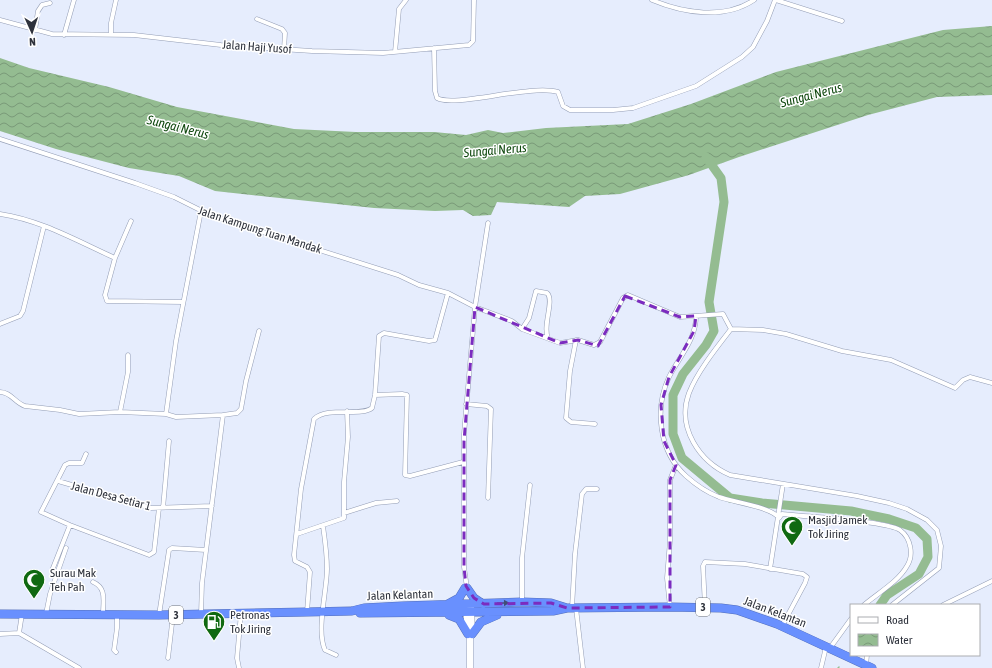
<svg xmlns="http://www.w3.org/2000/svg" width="992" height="668" viewBox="0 0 992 668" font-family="'Asap Condensed',sans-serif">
<defs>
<pattern id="water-waves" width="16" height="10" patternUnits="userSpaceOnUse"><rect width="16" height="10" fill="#94bc91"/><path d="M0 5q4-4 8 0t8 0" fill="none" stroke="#799978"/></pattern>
</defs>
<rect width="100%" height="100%" fill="#e6edfd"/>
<path fill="url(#water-waves)" d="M992,26V95L937,97L868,115L739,157L689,175L620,194L585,196L569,207L497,202L491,215L473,216L463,210L435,211L374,208L215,191L179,176L129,168L56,149L0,131V58L29,68L109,87L177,107L294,129L356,132H434L466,135L488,130L503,133L546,128L628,124L691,104L776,72L943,30Z"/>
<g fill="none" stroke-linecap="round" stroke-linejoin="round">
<path stroke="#94bc91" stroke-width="1.5" d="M838,668L839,667"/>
<path stroke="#94bc91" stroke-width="9" d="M706,157L721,178L724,202L709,302L714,331L706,345L683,374L673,395V434L682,458L730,498L762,503L851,511L889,519L916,528L927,539L928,557L919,574L887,595L880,605"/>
<g stroke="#939db5" stroke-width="5">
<path id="street" d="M652,0C683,13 724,20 754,0
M776,0L842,21
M257,19L282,29L285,33L284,49
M0,20L52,34L134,35L221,45L312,51L383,53L469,45L473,41L474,0
M35,30L38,11L42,5L50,3
M111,34V23L116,0
M64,35L74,0
M434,48L435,91L437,98C454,108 530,84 558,92L563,106L570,110H613L633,108L696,86L742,57L753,47L767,21L775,0
M395,52L399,9L406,0
M0,139L135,183L174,197L212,216L398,275L419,285L448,293L475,307L512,321L522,329L560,343L578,340L594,345L600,342L623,298L628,295L680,317L723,314L731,329
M201,211L176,341L166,414L176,417L223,415L202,583L201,614
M0,214C41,220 77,241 115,258L105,295L107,301L183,302
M115,258L131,221
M696,316C696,340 679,357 669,377C654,409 659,452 686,476C696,485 706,492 719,497C733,502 772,507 779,518L782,514L793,515C813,517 885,521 900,530C911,538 914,555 907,566C898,582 878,593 864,605
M0,324L20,316L23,311L44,226
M522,329L529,318L536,291L547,293C555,300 542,326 548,338
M731,329C717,347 697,372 689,393C676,428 700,462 730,475L857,496L889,503L907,509L927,520L937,530L941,546L939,568L892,605
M731,329L763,330L786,334L842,351L891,360L955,388L963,380L970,377L992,383
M576,340L570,371L566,418L571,422L595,424
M0,392C11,392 15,403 25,406L60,410L79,414L120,412L166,414
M375,395L402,394L407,395L405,475L410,476L463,462
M466,404L487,406L491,409L488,498
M120,412L128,372V355
M223,415L237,413L241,409L246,381L259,331
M86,454L82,463H69L65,465L41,512L70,525L149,555L154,552L159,508
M58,481L151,508L212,506
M163,508L169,441
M344,513L376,503L397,501
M323,526C325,540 327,554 327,569C327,590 316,631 325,650L336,655
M297,534L344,518V482L348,437L347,411
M53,568L70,525
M770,569L783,484
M93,582C107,588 103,601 103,614
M467,588L464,567V434L475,307L488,223
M522,602V558L530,485
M943,605L992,581
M670,607L667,578L670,541V480L676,465
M705,607L703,566L705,562L745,564L803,574L807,577L805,583L782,626
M572,608L575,554L582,494L586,489H597
M576,608L583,668
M307,612L310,572L307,567L295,561L294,555L301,489L314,419C328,406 361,417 372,408L375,395L379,336L384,333L429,341L435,340L448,293
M46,614L50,594L66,548
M159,615L169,550L172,548L206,550
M19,633L22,614
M0,634L19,633L79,668
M830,648L851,619
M116,652L114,650L117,628V615
M168,658L173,615
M866,665L867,655
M239,668L237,658L241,613
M821,668L826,647"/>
</g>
<g stroke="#939db5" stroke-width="7">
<path id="secondary" d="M466,608L468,633
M470,668V638L472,634L471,608"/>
</g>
<g stroke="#546fba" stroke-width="9">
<path id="highway" d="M467,588L474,598L483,604
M448,604L459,598L465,588
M360,613L553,611L567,608L670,607L721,608L737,610L777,624L872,668
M0,614L159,615L307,612L352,611L364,608L402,606L522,602L551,603L567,608
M449,615L459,619L468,634
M472,634L481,622L497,615"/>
</g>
<use href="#street" stroke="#fff" stroke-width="4"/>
<use href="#secondary" stroke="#fff" stroke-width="6"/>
<use href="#highway" stroke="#6990fe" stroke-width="8"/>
</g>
<defs><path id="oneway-solid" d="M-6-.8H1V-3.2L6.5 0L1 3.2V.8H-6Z"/></defs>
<use fill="#404e76" href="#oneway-solid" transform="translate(503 603) rotate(-2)"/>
<path fill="none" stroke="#7b2cbf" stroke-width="3" stroke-dasharray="8 5" stroke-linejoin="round" d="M625,296L680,317L696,316L694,331L669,377L661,405L664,441L676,465L670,480V607L567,608L551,603L484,604L474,598L466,586L464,567V441L475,307L560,343L578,340L598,346Z"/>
<defs>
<g id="mosque-pin" transform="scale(1.15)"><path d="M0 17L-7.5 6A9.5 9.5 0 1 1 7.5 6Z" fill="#106911" stroke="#fff"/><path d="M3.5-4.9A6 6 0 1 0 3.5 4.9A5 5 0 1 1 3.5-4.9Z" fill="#fff"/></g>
<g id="fuel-pin" transform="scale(1.15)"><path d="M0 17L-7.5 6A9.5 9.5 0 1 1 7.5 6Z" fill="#106911" stroke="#fff"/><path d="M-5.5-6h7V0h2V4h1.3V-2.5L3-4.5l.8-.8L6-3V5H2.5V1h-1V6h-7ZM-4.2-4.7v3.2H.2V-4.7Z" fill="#fff"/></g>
</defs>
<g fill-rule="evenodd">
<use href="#mosque-pin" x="792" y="527"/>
<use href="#mosque-pin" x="34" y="580"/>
<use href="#fuel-pin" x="214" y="622"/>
</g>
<g text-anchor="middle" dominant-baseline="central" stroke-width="3" stroke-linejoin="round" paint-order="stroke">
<g fill="#fff" stroke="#6d7076" stroke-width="1">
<rect x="696" y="598" width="14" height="18" rx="3"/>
<rect x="169" y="606" width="14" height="18" rx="3"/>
</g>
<g font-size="11" font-weight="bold" fill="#2e323c">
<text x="703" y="607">3</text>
<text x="176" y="615">3</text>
</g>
<g font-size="12" fill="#2e323c" stroke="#fff">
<text transform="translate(257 47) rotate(4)">Jalan Haji Yusof</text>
<text transform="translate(260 230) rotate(18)">Jalan Kampung Tuan Mandak</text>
<text transform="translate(111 496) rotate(15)">Jalan Desa Setiar 1</text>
<text transform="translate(400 595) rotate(-2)">Jalan Kelantan</text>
<text transform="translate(775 612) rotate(21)">Jalan Kelantan</text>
</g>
<g font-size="12" fill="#2e323c" stroke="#fff" text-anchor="start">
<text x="808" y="520">Masjid Jamek<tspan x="808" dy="14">Tok Jiring</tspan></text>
<text x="50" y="573">Surau Mak<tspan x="50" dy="14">Teh Pah</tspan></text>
<text x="230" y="615">Petronas<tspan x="230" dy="14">Tok Jiring</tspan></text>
</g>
<g font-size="13" font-style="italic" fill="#10490f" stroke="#fff">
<text transform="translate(811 95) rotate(-15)">Sungai Nerus</text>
<text transform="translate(178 127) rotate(14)">Sungai Nerus</text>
<text transform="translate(495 150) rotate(-5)">Sungai Nerus</text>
</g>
</g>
<rect x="850" y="604" width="130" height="52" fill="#ffffff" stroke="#abadb1"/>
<rect x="858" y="617" width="20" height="6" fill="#ffffff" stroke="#abadb1"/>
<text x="886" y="624" font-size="12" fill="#2e323c">Road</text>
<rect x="858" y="634" width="20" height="12" fill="url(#water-waves)" stroke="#abadb1"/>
<text x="886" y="644" font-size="12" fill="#2e323c">Water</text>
<g transform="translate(32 32) rotate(177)" stroke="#ffffff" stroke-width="3" paint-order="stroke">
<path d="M0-3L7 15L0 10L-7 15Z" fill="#2e323c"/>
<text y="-6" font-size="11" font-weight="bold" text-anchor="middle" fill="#2e323c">N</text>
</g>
</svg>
